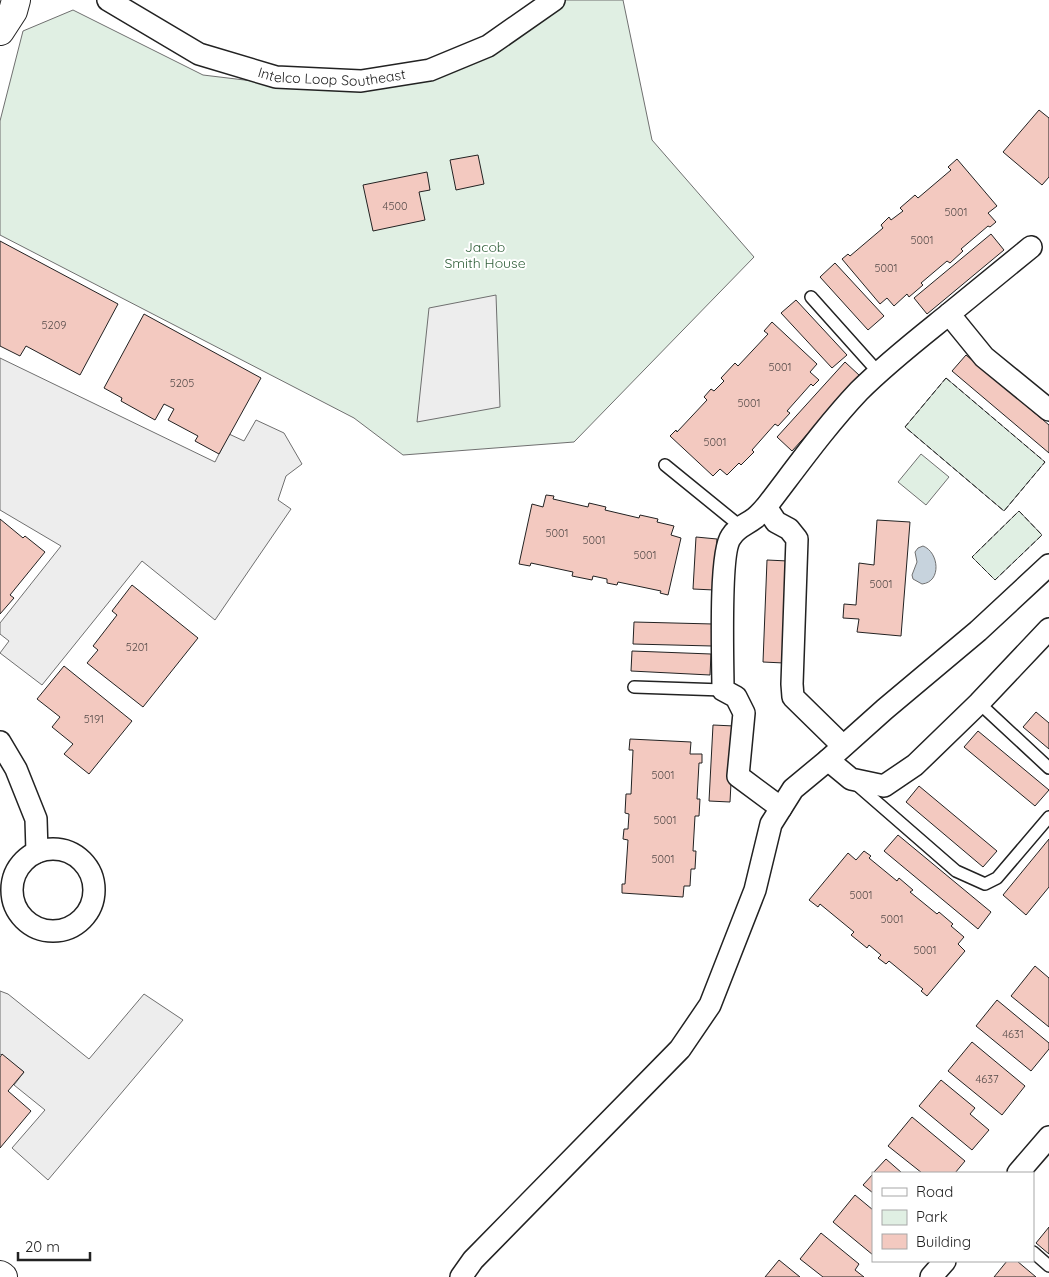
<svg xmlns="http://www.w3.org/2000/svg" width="1049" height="1277" viewBox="0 0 1049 1277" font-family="Quicksand,sans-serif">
<rect width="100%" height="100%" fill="#fff"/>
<path fill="#e0efe3" stroke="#6f6f6f" d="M554,0H623L652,140L754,257L574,442L403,455L354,418L0,235V121L23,31L73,10L203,75L294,86L430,70Z
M946,378L1045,462L1004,511L905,427Z
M921,454L949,477L926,505L898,482Z
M1019,511L1042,535L995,580L972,557Z"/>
<path fill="#ededed" stroke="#6f6f6f" d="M496,295L500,407L417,422L429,308Z
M0,358L215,462L229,434L244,441L256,420L284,433L302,464L286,476L278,500L291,509L215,620L142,561L42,685L0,653L9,641L0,634V623L61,546L0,510Z
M0,991L8,994L89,1059L144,994L183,1020L48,1180L12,1148L45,1110L14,1085L24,1072L0,1054Z"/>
<path fill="#c7d3dd" stroke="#6f6f6f" d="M923,546C939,552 942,582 922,584L913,579L912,575L917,562L915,552L918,548Z"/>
<path fill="#f3c9c0" stroke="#222" d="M1039,110L1049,118V177L1042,185L1003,152Z
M478,155L484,184L456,190L450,160Z
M957,159L997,206L988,213L996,222L990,227L988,226L961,249L963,251L950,263L947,261L921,283L923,285L909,297L907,294L894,306L887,298L880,304L842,259L848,254L850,256L883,228L881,225L889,217L891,220L903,211L900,208L915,195L918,198L951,170L948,167Z
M427,172L430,190L419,192L425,220L373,231L363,185Z
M991,234L1004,250L927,314L914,298Z
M0,241L118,304L80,375L26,346L20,356L0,346Z
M835,263L884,316L868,330L820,277Z
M796,300L847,355L832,368L781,313Z
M144,314L261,378L219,454L195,441L198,436L168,420L174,409L164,404L155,420L121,401L122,398L104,388Z
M772,322L817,364L810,372L819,380L813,386L811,384L787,411L790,413L778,426L775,424L752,450L754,452L741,465L739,463L727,475L720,469L713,476L670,436L676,430L677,432L707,400L704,397L711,389L714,391L724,381L721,378L735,363L738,366L768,334L764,331Z
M966,355L1049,425V453L952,371Z
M845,362L860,376L792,451L777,437Z
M546,495L554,496L553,499L588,507L589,503L606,507L605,510L639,518L640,515L658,519L657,522L674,526L671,535L681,538L668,595L660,593L661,591L618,582L617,585L607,583V579L593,576L592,580L572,576L573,572L531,563L530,566L519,564L532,504L543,507Z
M0,519L23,538L25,536L45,552L10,595L14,598L0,614Z
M877,520L910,522L901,636L857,632L859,619L843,618L844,604L856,605L859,563L874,565Z
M696,537L717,539L714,590L693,589Z
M767,560L788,561L784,663L763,662Z
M132,585L198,638L143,707L87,663L98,650L93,646L117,615L112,611Z
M634,622L713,624L712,646L633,644Z
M632,651L711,654L710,675L631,671Z
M64,666L132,721L89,774L64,754L73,744L52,727L60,717L37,699Z
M1036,712L1049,723V749L1023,727Z
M713,725L734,726L730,802L709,801Z
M978,731L1049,790L1035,806L964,747Z
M630,739L691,742L690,754H702V763H699L697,799H700L699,816H695L693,851H696L695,869H691L690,886H684L683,897L622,893V884H625L628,840L623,839L624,829H628L629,814L625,813L626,794H631L633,750H629Z
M919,786L997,851L983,867L906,802Z
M898,835L991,912L978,929L884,851Z
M1049,839V887L1026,915L1003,895Z
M864,851L871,856L869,858L897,881L899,878L913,890L910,892L937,914L939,912L953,924L951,926L964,937L958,944L965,951L927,996L921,991L923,989L889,961L886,964L878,958L881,955L869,945L867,948L851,935L854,932L820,904L818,907L809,900L848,853L856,860Z
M1035,966L1049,978V1027L1011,996Z
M997,1000L1049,1043V1049L1031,1071L976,1026Z
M972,1042L1025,1086L1002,1115L948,1071Z
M2,1054L24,1072L8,1091L31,1111L0,1148V1057Z
M941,1080L975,1108L970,1114L989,1130L972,1150L919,1106Z
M912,1117L965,1161L955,1173H922L888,1146Z
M886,1159L902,1173H873Z
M873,1174V1193L863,1185Z
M855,1195L873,1210V1255L833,1222Z
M1049,1227V1254L1036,1243Z
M821,1233L859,1264L855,1270L864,1277H823L800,1259Z
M779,1260L800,1277H765Z
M1007,1261H1017L1036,1277H994Z"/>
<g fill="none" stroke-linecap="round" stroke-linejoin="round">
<g stroke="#222" stroke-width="14">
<path id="service" d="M811,297L879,373
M665,465L740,526
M634,687L723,690
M979,703L1049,768
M856,784L956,871L985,884L997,878L1049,817
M1033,1252L1049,1266"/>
</g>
<g stroke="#222" stroke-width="24">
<g id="minor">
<path id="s1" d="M108,0L199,54L276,77L361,81L430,70L488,46L554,0"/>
<path d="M1031,247L949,314L984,357L1049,410"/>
<path d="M766,507L776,522L789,529L797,539L792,684L793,697L843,746"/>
<path d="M0,742L16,769L36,819L37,852"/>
<path d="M828,760L885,709L978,631L1049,565"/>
<path d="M781,808L738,776L744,713L736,697L723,690C723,664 719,553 731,537C737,527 746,525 755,518C759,515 762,511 766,507C796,468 825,427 859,391C887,363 918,339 949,314"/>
<circle cx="53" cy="890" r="41"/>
<path d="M1018,1173L1049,1137"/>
<path d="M461,1277L473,1260L680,1049L710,1005L755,890L771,824L793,789L828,760L851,779L884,786L915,765L979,703L1049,629"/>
<path d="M931,1277L945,1261"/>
</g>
</g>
<g stroke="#222" stroke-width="30">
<path id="tertiary" d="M0,31L13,11L16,0"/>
</g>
<g stroke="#222" stroke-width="30">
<path id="primary" d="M0,1275L3,1277"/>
</g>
<use href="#service" stroke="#fff" stroke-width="11"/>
<use href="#minor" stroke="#fff" stroke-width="21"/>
<use href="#tertiary" stroke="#fff" stroke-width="28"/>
<use href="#primary" stroke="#fff" stroke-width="28"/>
<path stroke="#222" stroke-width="1" stroke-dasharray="6 2.5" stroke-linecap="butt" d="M946,378L1045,462L1004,511L905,427Z
M1019,511L1042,535L995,580L972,557Z"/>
</g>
<g text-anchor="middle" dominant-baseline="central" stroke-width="4" stroke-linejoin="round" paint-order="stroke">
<g font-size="11" fill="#564c4a">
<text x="395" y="206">4500</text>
<text x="956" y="212">5001</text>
<text x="922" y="240">5001</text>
<text x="886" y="268">5001</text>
<text x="54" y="325">5209</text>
<text x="780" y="367">5001</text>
<text x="182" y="383">5205</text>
<text x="749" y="403">5001</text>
<text x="715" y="442">5001</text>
<text x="557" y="533">5001</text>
<text x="594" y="540">5001</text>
<text x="645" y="555">5001</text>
<text x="881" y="584">5001</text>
<text x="137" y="647">5201</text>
<text x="94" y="719">5191</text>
<text x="663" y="775">5001</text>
<text x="665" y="820">5001</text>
<text x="663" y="859">5001</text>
<text x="861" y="895">5001</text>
<text x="892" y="919">5001</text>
<text x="925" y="950">5001</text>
<text x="1013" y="1034">4631</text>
<text x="987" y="1079">4637</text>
</g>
<g font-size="14" fill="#222" stroke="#fff">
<text stroke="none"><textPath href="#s1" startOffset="242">Intelco Loop Southeast</textPath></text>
</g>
<g font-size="14" fill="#2f5e38" stroke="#fff">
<text x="485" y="247">Jacob<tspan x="485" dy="16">Smith House</tspan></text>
</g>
</g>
<rect x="872" y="1172" width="162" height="90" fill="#ffffff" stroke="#a7a7a7"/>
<rect x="882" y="1188" width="25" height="8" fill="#ffffff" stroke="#a7a7a7"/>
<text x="916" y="1197" font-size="15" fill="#222222">Road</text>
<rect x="882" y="1210" width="25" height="15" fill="#e0efe3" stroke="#a7a7a7"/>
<text x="916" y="1222" font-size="15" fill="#222222">Park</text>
<rect x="882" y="1234" width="25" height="15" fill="#f3c9c0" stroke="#a7a7a7"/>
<text x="916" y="1247" font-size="15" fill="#222222">Building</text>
<path d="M18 1252v8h72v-8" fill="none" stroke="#222222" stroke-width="2.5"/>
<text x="25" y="1252" font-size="15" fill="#222222" stroke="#ffffff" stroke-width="4" paint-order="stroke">20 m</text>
</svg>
